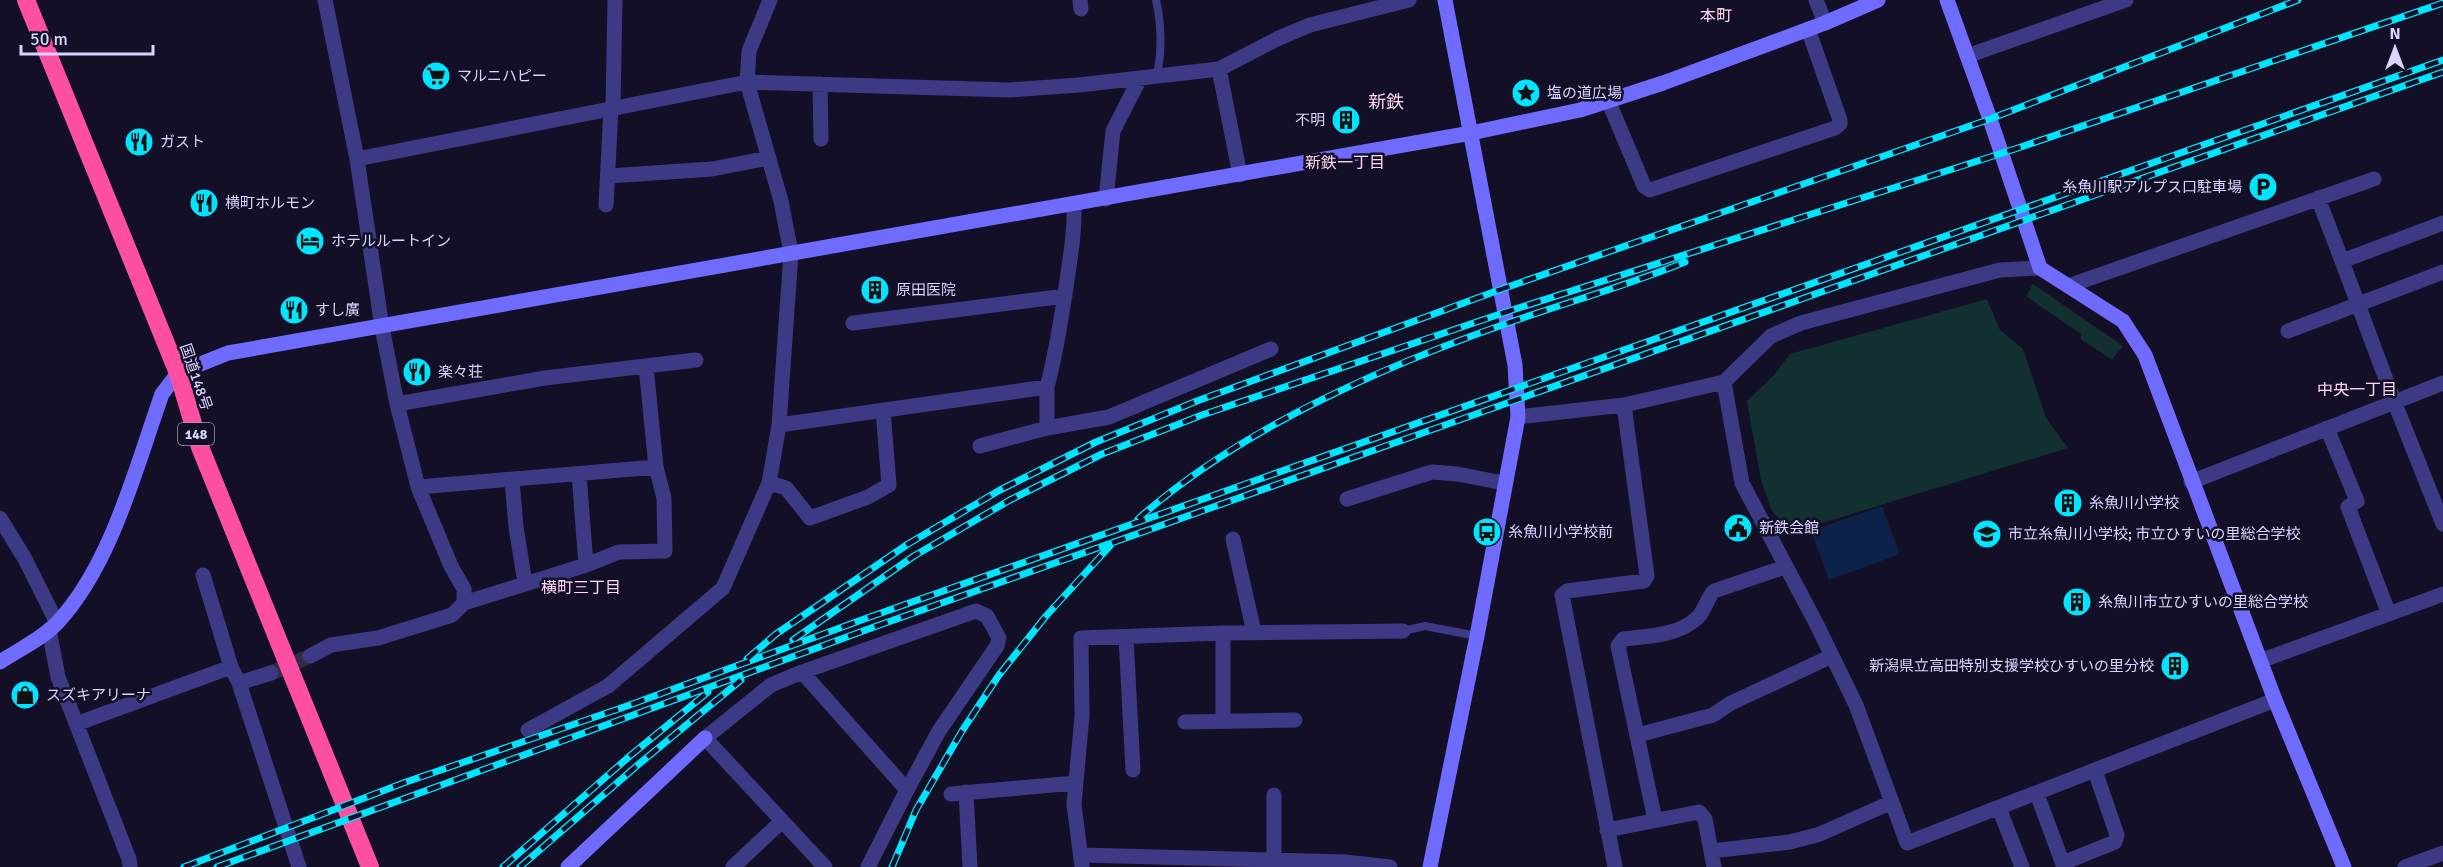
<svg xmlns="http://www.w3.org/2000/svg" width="2443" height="867" viewBox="0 0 2443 867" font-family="Signika,'Noto Sans JP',sans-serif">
<rect width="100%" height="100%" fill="#130f26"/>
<path fill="#12302f" d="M2033,284L2123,346L2112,360L2081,339V334L2026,296Z
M1987,299L2000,330L2023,349L2046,418L2068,448L1789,533L1771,509L1761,480L1747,401L1774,375L1790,354Z"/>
<path fill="#0c2248" d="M1882,506L1900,554L1829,580L1811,531Z"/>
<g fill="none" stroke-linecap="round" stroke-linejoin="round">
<path stroke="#312d47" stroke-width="15" stroke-dasharray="15 8" stroke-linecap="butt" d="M271,673L310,656"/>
<path stroke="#3d3a85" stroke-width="8" d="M1156,0C1161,22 1163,54 1156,76
M1403,631L1425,626L1477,636"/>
<path stroke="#3d3a85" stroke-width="15" d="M325,0L357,159L382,327L397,404L418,487L451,566L464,589V603
M1080,0L1081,9
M1816,0L1825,23
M1967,56L2126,0
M1219,69L1240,175
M820,84L821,139
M1608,100L1644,186L1650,190L1835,128L1840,124V120L1808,29
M613,108L615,0
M357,159L747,82L1009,90L1079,85L1219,69L1279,38L1310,25L1409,0
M609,176L712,169L769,158
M2318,198L2342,261
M1106,199L1113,131L1140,78
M606,205L611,108
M2443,223L2342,261L2394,401L2443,524
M2068,286L2374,179
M853,323L1065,296
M2288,331L2443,272
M1724,382L1742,483L1816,623L1856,705L1907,843L2275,700
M397,404L545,378L696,360
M1518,417L1624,405L1724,382L1771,336L1801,323L2000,270L2040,268
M779,425L1047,387C1056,354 1061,321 1066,287C1070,259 1075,232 1074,204
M1047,428V387
M2327,428L2357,501L2348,507L2389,614
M980,446L1047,428L1109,417L1271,349
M512,480L516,527L525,583
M2191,482L2443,383
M769,483L786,488L810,518L868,497L889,485L883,410
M418,487L656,467L646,366
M1347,499L1432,472L1457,474L1504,483
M0,518L25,559L57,623
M1233,539L1254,632
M586,565L619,552L665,551L664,498L656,467
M203,575L231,667
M49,630L58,677L129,859L130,867
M1126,637L1133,770
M310,656L331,645L378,638L452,615L464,603L586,565L579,474
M2260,661L2443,594
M802,672L907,790
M239,683L271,673
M1223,720V633
M1185,722L1295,720
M76,724L231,667L239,683L299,867
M528,730L608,686L723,588L769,483L779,425L791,253L781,201L747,82L749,51L770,0
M1638,735L1713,715L1731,703L1832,656
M966,792L970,867
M951,794L1076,783
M2037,794L2064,867
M1274,795V860
M1999,808L2022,867
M1655,820L1618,646L1623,639C1647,636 1677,636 1696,619C1705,612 1706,599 1714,591L1785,567
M1607,830L1699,812L1705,819L1714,867
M1711,851L1790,842L1820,834L1892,802
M1081,855L1345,862L1390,867
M2063,863L2115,842L2117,835L2095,771
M733,867L782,821
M825,867L705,738L771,685L802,672L976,611L987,616L999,638L997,646L939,731L907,790L868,867
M1082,867L1074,804L1082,716L1081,638L1223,633L1403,631
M1615,867L1562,595L1567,591L1644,581L1647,576L1624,405
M2405,867L2443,853"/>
<path stroke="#6f6bff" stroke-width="15" d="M1947,0L1990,119L2040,268L2123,321L2145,355L2275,700L2344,867
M0,662C18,650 42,639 57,623C111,566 136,467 162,394L178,373L228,353L1471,133L1580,110L1663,83L1825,23L1878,0
M568,867L705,738
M1430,867L1477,636L1518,417L1515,365L1445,0"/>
<path stroke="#ff4fa3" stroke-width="18" d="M26,0L178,373L200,447L370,867"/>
<g stroke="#00e5ff" stroke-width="7">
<path id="rail" d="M1138,519C1238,430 1379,368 1505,324C1565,303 1626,286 1685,262
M793,640L914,556L1010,500L1102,454L1202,415L1503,313L2015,149L2443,3
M747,659L776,634L908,544L1000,490L1096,442L1197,401L1499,290L1990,119L2298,0
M184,867L406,782L627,706L867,618L2443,60
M217,867L874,627L2443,72
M503,867L631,755L708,692
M520,867L639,764L741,680
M892,867L916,810L962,731L999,675L1046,616L1110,546"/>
</g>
<use href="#rail" stroke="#130f26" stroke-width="4.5" stroke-dasharray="14" stroke-linecap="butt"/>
</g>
<defs>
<g id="supermarket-disc" transform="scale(1.5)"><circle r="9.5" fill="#00e5ff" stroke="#130f26"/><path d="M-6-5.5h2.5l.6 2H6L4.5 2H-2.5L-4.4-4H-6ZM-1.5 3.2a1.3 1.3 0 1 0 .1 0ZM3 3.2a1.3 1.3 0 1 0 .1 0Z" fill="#111"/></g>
<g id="sight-disc" transform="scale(1.5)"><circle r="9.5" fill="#00e5ff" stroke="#130f26"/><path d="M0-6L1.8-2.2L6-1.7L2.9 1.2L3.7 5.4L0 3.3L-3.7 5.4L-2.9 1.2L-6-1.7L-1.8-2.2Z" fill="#111"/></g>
<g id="building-disc" transform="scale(1.5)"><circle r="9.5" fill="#00e5ff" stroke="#130f26"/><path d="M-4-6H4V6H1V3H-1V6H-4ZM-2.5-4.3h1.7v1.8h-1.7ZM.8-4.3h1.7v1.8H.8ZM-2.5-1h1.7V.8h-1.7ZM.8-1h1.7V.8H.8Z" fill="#111"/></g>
<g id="restaurant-disc" transform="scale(1.5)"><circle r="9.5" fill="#00e5ff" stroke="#130f26"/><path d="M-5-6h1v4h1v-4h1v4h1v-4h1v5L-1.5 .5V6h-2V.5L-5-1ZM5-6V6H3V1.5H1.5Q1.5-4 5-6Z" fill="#111"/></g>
<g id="parking-disc" transform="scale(1.5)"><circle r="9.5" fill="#00e5ff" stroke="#130f26"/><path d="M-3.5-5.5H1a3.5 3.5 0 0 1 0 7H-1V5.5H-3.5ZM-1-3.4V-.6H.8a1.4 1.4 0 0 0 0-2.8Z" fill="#111"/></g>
<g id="hotel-disc" transform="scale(1.5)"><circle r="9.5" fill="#00e5ff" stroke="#130f26"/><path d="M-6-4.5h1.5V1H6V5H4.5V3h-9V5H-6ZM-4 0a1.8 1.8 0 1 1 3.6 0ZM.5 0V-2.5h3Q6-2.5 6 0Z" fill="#111"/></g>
<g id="civic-disc" transform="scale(1.5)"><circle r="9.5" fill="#00e5ff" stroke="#130f26"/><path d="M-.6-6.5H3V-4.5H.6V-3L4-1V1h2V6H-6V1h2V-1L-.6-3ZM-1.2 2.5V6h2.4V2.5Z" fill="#111"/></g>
<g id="bus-disc" transform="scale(1.5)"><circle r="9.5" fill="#00e5ff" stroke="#130f26"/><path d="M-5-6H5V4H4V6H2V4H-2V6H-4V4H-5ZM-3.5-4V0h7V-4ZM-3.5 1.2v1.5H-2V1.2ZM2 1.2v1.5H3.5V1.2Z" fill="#111"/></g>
<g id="school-disc" transform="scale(1.5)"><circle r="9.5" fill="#00e5ff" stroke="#130f26"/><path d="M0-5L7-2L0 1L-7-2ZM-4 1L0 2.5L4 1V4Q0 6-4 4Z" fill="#111"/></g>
<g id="shop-disc" transform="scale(1.5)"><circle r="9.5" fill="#00e5ff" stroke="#130f26"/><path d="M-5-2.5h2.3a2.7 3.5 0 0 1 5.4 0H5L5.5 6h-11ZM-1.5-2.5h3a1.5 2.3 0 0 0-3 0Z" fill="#111"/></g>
</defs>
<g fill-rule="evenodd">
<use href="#supermarket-disc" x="436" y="76"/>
<use href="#sight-disc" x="1526" y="93"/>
<use href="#building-disc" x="1346" y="120"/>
<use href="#restaurant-disc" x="139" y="142"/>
<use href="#parking-disc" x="2263" y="187"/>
<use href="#restaurant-disc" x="204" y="203"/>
<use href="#hotel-disc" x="310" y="241"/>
<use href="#building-disc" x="875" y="290"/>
<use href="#restaurant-disc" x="294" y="310"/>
<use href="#restaurant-disc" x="417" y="372"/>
<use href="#building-disc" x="2068" y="503"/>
<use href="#civic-disc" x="1738" y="528"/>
<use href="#bus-disc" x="1487" y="532"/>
<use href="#school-disc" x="1987" y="534"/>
<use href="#building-disc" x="2077" y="602"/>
<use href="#building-disc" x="2175" y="666"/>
<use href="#shop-disc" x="25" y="695"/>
</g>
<g text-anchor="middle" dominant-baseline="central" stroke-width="5" stroke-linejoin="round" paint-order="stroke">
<rect fill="#130f26" stroke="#9e99be" stroke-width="1.5" x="178" y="423" width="36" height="22" rx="4.5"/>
<g font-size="14" font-weight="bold" fill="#d9d4ff">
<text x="196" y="434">148</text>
</g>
<g font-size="15" fill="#d9d4ff" stroke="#130f26" text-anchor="start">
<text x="457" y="76">マルニハピー</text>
<text x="1547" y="93">塩の道広場</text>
<text x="1325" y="120" text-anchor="end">不明</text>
<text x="160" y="142">ガスト</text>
<text x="2242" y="187" text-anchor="end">糸魚川駅アルプス口駐車場</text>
<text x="225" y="203">横町ホルモン</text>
<text x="331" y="241">ホテルルートイン</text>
<text x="896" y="290">原田医院</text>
<text x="315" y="310">すし廣</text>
<text x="438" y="372">楽々荘</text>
<text x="2089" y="503">糸魚川小学校</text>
<text x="1759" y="528">新鉄会館</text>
<text x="1508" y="532">糸魚川小学校前</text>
<text x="2008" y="534">市立糸魚川小学校; 市立ひすいの里総合学校</text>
<text x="2098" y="602">糸魚川市立ひすいの里総合学校</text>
<text x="2154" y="666" text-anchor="end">新潟県立高田特別支援学校ひすいの里分校</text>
<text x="46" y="695">スズキアリーナ</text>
</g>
<g font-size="15" fill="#d9d4ff" stroke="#130f26">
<text transform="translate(196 377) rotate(71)">国道148号</text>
</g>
<g font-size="16" fill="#ffd6f0" stroke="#130f26">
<text x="1716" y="16">本町</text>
<text x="1345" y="163">新鉄一丁目</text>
<text x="2357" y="390">中央一丁目</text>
<text x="581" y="588">横町三丁目</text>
</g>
<g font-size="18" fill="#ffd6f0" stroke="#130f26">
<text x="1386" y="102">新鉄</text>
</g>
</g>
<g transform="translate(2395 48)" stroke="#130f26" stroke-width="4.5" paint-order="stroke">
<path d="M0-4.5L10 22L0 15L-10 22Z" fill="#d9d4ff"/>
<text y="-9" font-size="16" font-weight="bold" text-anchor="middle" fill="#d9d4ff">N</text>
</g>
<path d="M21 45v9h132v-9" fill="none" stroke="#d9d4ff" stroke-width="3"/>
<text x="30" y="45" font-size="18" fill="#d9d4ff" stroke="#130f26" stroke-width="4.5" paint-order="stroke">50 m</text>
</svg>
